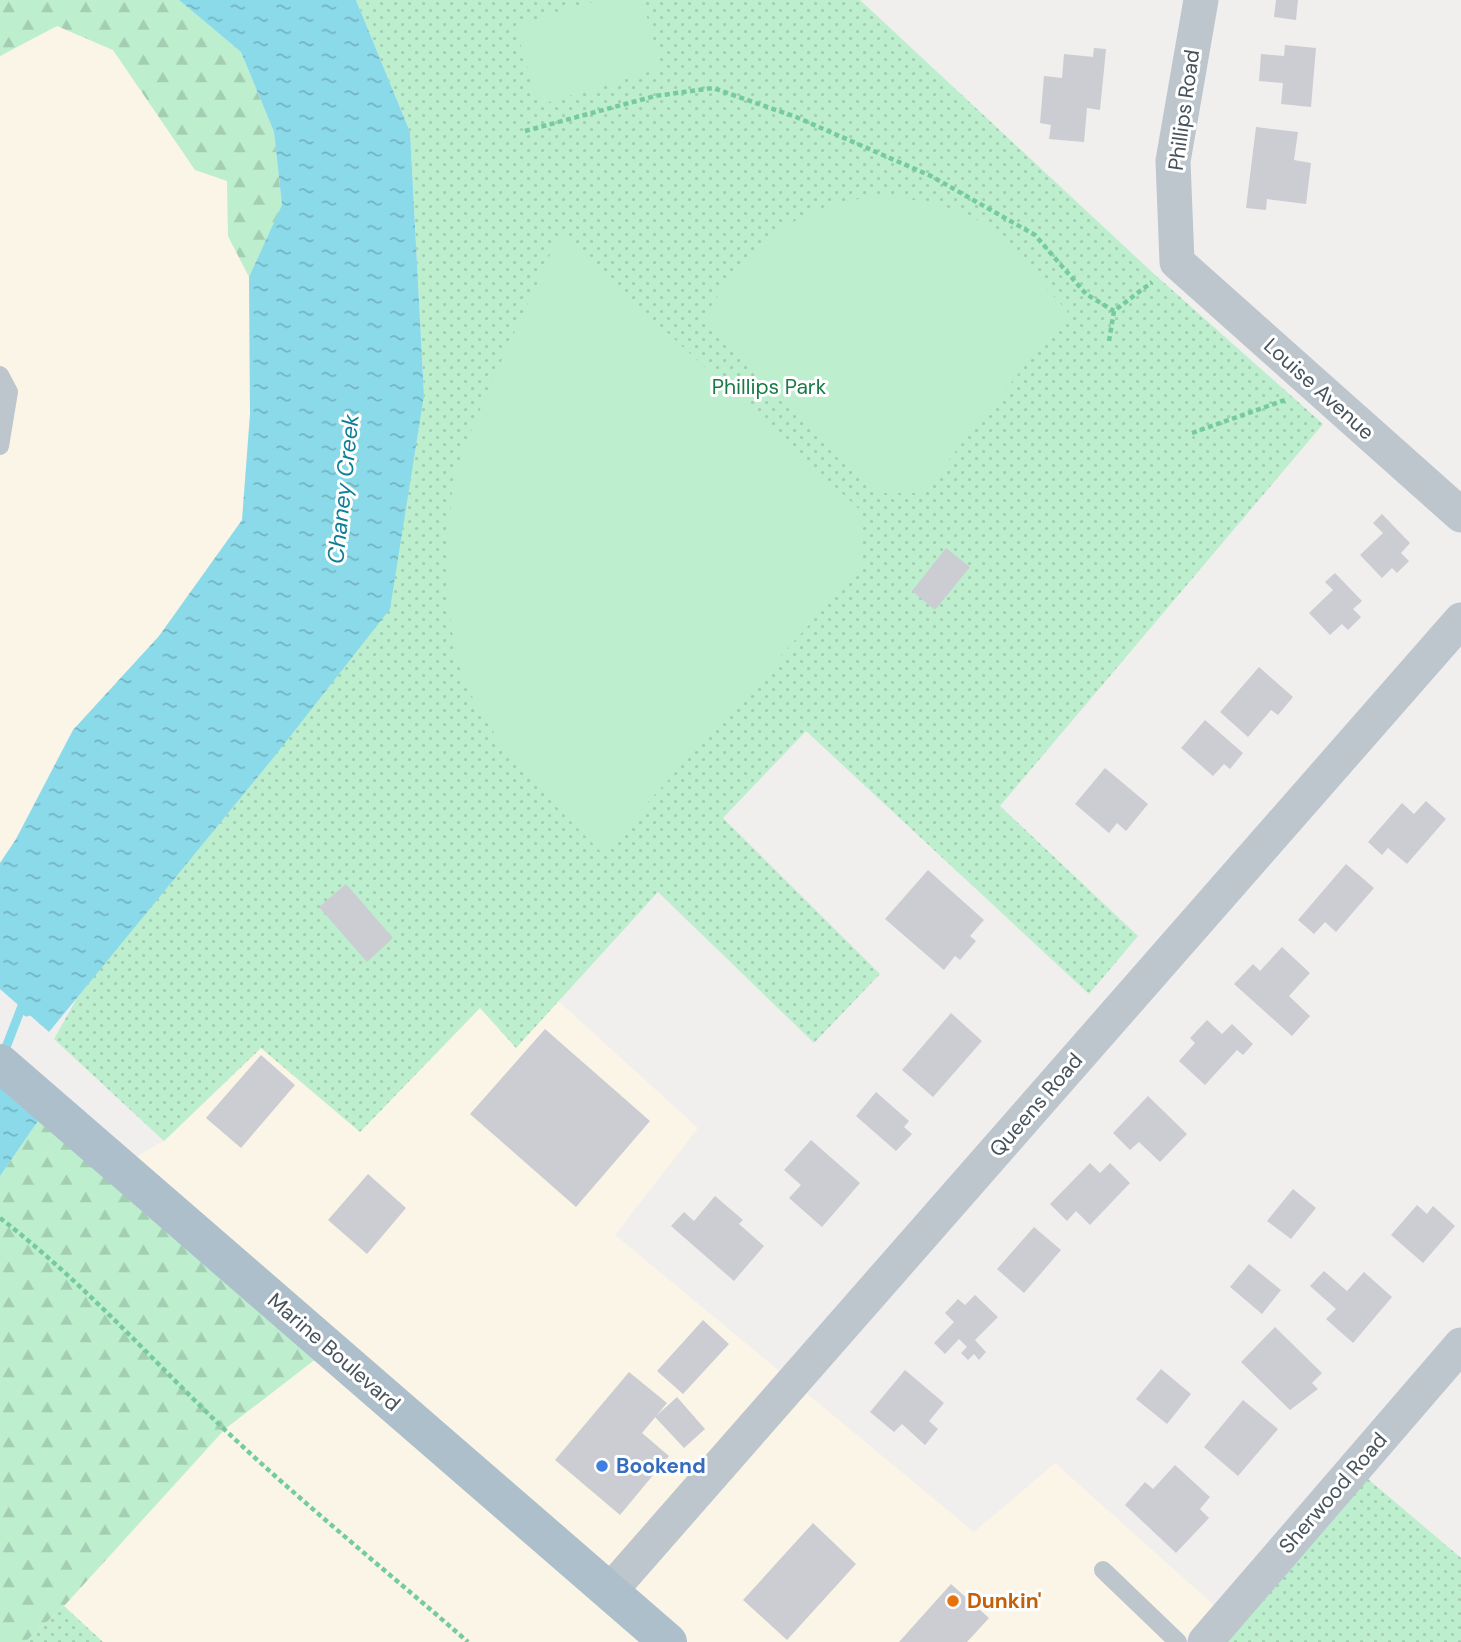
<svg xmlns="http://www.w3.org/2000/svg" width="1461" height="1642" viewBox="0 0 1461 1642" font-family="'DM Sans',sans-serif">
<defs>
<pattern id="green-dots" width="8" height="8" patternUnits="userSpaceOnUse" patternTransform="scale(1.75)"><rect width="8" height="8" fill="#bdeece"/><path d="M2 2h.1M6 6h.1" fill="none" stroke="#a4ceb3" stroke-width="1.8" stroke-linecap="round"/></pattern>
<pattern id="forest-firs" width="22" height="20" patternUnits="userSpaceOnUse" patternTransform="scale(1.75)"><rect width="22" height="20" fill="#bdeece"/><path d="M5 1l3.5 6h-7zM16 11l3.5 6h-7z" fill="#a4ceb3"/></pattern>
<pattern id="water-ripples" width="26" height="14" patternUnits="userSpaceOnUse" patternTransform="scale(1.75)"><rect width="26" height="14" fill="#8bdaea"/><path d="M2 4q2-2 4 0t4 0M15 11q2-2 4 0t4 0" fill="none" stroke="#73b3c1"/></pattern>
</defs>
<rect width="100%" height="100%" fill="#f1eeee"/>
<path fill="#fbf5e7" d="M57,26L113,50L195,170L227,180L228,236L249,277L250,414L242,520L159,636L73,730L16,839L0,863V56Z
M558,1001L698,1128L615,1235L974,1532L1055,1463L1227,1617L1205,1642H25L64,1606L225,1429L329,1348L119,1166L164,1141L261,1048L360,1132L480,1008L516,1047Z"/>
<path fill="url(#green-dots)" d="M356,0H860L1153,273L1323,424L1000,806L1138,936L1089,994L806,731L723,818L880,974L814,1043L658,892L516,1048L480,1008L360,1132L261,1048L164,1141L54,1039L81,991L270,762L424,395L410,132Z
M1355,1468L1461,1558V1642H1205Z
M64,1606L103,1642H25Z"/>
<path fill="url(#forest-firs)" d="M0,0H179L241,52L274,132L282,206L249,277L228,236L227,181L195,170L113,50L57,26L0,56Z
M49,1105L330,1348L225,1429L64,1606L25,1642H0V1176Z"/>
<path fill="#bdeece" d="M600,0H642L662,68L539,105L515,26Z
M895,196L943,206L987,224L1068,312L922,493H882L703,319C735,265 777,219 841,202C858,198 878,198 895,196Z
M559,233L859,509V570L602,853C557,807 506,759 475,702C446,648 446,586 450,526C451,512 450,496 454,483C479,396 525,317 559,233Z"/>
<path fill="url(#water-ripples)" d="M179,0H356L410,132L424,395L390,609L270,762L49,1032L0,989V863L16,839L73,730L159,636L242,520L250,414L249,277L282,205L274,132L241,52Z
M0,1063L49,1105L0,1176Z"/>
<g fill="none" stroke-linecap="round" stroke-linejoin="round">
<path stroke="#8bdaea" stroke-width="9" d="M3,1055L22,1006L27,1012"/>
</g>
<path fill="#cbcdd3" d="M1276,0H1298L1296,20L1274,17Z
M1285,45L1316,48L1311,107L1281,104L1283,83L1259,81L1261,54L1284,56Z
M1094,48L1106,49L1100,110L1087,108L1084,142L1049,139L1051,125L1040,123L1044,76L1062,78L1064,54L1093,57Z
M1256,127L1298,132L1294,160L1311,163L1306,204L1267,199L1266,210L1246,208Z
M1382,514L1410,543L1401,553L1409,561L1397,573L1392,568L1382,578L1360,555L1383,533L1373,523Z
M946,548L970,567L935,610L912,591Z
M1335,573L1362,601L1353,609L1361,617L1348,630L1342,624L1330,635L1309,613L1333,590L1325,582Z
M1259,667L1293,697L1278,715L1271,710L1248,737L1220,712Z
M1205,720L1243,753L1230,769L1224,764L1213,776L1181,748Z
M1105,768L1148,804L1126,831L1117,823L1109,833L1075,804Z
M1426,801L1446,819L1407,864L1388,848L1382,855L1368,842L1402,803L1414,814Z
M1346,864L1374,888L1336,932L1325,922L1314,934L1298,920Z
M928,870L984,920L970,936L976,941L960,960L955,956L944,970L885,919Z
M346,884L393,938L367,962L319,907Z
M1282,947L1310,973L1289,996L1310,1016L1292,1036L1234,984L1253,964L1260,971Z
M951,1013L982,1041L933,1097L902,1070Z
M1207,1020L1222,1034L1232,1024L1253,1044L1243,1055L1237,1050L1205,1085L1179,1061L1195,1043L1190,1038Z
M545,1029L650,1121L576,1207L470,1114Z
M261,1055L295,1085L241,1148L206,1118Z
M876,1092L909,1121L904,1127L912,1134L896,1151L856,1116Z
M1148,1096L1187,1134L1160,1162L1139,1142L1130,1150L1113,1133Z
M811,1140L860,1183L822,1227L789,1198L801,1185L784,1170Z
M1090,1163L1100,1173L1110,1163L1130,1183L1090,1225L1076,1211L1067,1221L1050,1204Z
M368,1174L406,1208L367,1254L328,1220Z
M1293,1189L1316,1208L1291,1239L1267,1221Z
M715,1196L743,1220L739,1224L764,1246L734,1281L671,1226L684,1212L694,1221Z
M1417,1205L1427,1214L1433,1206L1455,1226L1423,1263L1391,1235Z
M1034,1227L1061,1250L1024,1293L997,1269Z
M1249,1264L1281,1290L1262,1314L1230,1287Z
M1324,1271L1347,1291L1364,1272L1392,1297L1353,1343L1326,1319L1336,1309L1310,1286Z
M975,1295L998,1317L975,1340L986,1352L979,1360L974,1354L968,1360L961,1353L967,1347L959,1339L945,1354L934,1343L954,1322L945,1313L958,1299L965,1305Z
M703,1320L729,1344L683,1394L657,1371Z
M1275,1327L1322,1373L1312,1383L1318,1389L1290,1410L1241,1362Z
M1161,1369L1191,1394L1167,1424L1136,1399Z
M905,1370L944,1403L929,1421L938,1429L925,1445L902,1424L894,1432L870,1412Z
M629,1372L667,1403L642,1433L669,1456L620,1515L555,1460Z
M677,1397L705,1429L684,1448L655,1417Z
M1243,1400L1278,1429L1238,1476L1204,1447Z
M1175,1465L1210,1497L1200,1509L1209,1518L1176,1553L1125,1505L1145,1482L1153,1489Z
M813,1523L856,1564L787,1640L743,1600Z
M951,1584L989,1618L967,1642H899Z"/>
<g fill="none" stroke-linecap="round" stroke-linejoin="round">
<path stroke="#76cb9d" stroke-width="4.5" stroke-dasharray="5 3.5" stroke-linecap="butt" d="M525,131L655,96L713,88L796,117L931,176L1035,235L1086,294L1114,311
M1109,341L1114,311L1152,282
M1192,433L1285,400
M0,1218C82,1281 150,1358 224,1429C302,1503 387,1571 468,1642"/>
<path stroke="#bdc6cd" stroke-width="18" d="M0,375L9,392L0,446
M1103,1570L1178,1642"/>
<path stroke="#bdc6cd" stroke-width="35" d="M1201,0L1173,161L1177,262L1461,515
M610,1591L1461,620
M1205,1642L1461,1345"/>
<path stroke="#aebfcc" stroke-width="38" d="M0,1063L668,1642"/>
</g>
<circle fill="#3f7fe0" stroke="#fff" stroke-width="2.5" cx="602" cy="1466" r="7"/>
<circle fill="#e8710a" stroke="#fff" stroke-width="2.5" cx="953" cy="1601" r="7"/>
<g text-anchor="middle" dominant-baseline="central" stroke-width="6" stroke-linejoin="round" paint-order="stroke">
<g font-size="21" fill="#47525b" stroke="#fff">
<text transform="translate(1184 110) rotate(-82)">Phillips Road</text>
<text transform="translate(1319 389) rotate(42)">Louise Avenue</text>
<text transform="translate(1036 1105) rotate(-49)">Queens Road</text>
<text transform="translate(334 1352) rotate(41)">Marine Boulevard</text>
<text transform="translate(1333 1493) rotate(-49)">Sherwood Road</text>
</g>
<g font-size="21" fill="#197b46" stroke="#fff">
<text x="769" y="387">Phillips Park</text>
</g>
<g font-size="21" font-weight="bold" fill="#366cbe" stroke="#fff" text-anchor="start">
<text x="616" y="1466">Bookend</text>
</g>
<g font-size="21" font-weight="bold" fill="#c56008" stroke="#fff" text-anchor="start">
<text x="967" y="1601">Dunkin'</text>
</g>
<g font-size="23" font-style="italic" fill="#0f8096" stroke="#fff">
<text transform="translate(343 489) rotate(-84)">Chaney Creek</text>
</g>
</g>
</svg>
